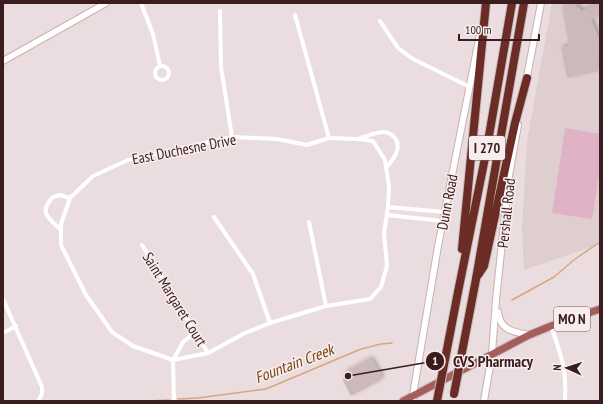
<svg xmlns="http://www.w3.org/2000/svg" width="603" height="404" viewBox="0 0 603 404" font-family="'PT Sans Narrow',sans-serif">
<defs>
<filter id="shadow"><feDropShadow dx="2" dy="-2" stdDeviation="2" flood-color="#0004"/></filter>
</defs>
<rect width="100%" height="100%" fill="#ebdddf"/>
<path fill="#dfced0" d="M552,3H600V244L524,270L522,229L527,141Z"/>
<path fill="#dfb2c6" d="M565,128L600,134V169L592,219L552,213Z"/>
<g fill="none" stroke-linecap="round" stroke-linejoin="round">
<path stroke="#d8a67d" stroke-width="1.5" d="M512,300L554,277L575,259L600,242
M178,399L198,398L266,389L361,349L381,344L392,343
M147,401L169,400"/>
</g>
<path fill="#ccb9bc" filter="url(#shadow)" d="M576,3L577,8L579,7L581,11L600,4V15L591,19L599,39L598,71L567,78L561,47L569,46L562,6Z
M371,358L382,377L381,380L351,396L343,380L345,372Z"/>
<g fill="none" stroke-linecap="round" stroke-linejoin="round">
<g stroke="#ccafb1" stroke-width="8">
<path id="secondary" d="M3,61L106,3
M526,82L541,3
M498,312C500,330 513,332 529,335
M412,401L438,246L480,34
M484,401L492,354L496,300L509,176L518,125"/>
</g>
<g stroke="#c4bbbb" stroke-width="9">
<path id="primary" d="M403,401L529,335L551,326L600,309"/>
</g>
<g stroke="#c4bbbb" stroke-width="10">
<path id="highway" d="M462,249L486,3
M478,275L484,266L515,123L527,78
M476,279L524,3
M458,292L486,153L512,3"/>
</g>
<path stroke="#fff" stroke-width="4" d="M141,3L153,34L160,66
M220,11L221,67L232,137
M295,15L329,138
M380,21L398,48L413,59L470,87
M155 73a7 7 0 1 1 14 0a7 7 0 1 1-14 0Z
M232,137L277,139L307,145L329,138L358,139L373,141L385,160L389,187L388,207L384,233L387,266L381,287L370,299L326,306L270,323L245,333L208,353L173,360L133,346L112,332L86,295L61,245V224L70,198L93,176L128,160Z
M360,138C368,136 376,132 384,132C388,132 393,135 395,138C403,148 392,161 386,168
M388,207L445,212
M387,215L443,221
M214,217L253,274L270,323
M309,222L326,306
M61,230C49,219 38,212 53,197L60,195L70,198
M142,245L208,353
M3,299L42,387V394L38,401
M551,326C561,355 567,370 565,401
M3,333L16,326
M174,401L173,360L183,342L196,332"/>
<use href="#secondary" stroke="#fff" stroke-width="6"/>
<use href="#primary" stroke="#a65e5b" stroke-width="7"/>
<use href="#highway" stroke="#6b2c25" stroke-width="8"/>
<g stroke="#c4bbbb" stroke-width="10" stroke-linecap="butt">
<path id="highway-bridge" d="M454,394L476,279
M437,401L458,292"/>
</g>
<use href="#highway-bridge" stroke="#6b2c25" stroke-width="8"/>
</g>
<g text-anchor="middle" dominant-baseline="central" stroke-width="3" stroke-linejoin="round" paint-order="stroke">
<g fill="#f7edef" stroke="#745b5c" stroke-width="1">
<rect x="469" y="136" width="36" height="24" rx="3"/>
<rect x="554" y="307" width="36" height="24" rx="3"/>
</g>
<g font-size="14" font-weight="bold" fill="#3c1d1d">
<text x="487" y="148">I 270</text>
<text x="572" y="319">MO N</text>
</g>
<g font-size="15" fill="#3c1d1d" stroke="#f7edef">
<text transform="translate(184 149) rotate(-11)">East Duchesne Drive</text>
<text transform="translate(447 202) rotate(-79)">Dunn Road</text>
<text transform="translate(506 213) rotate(-84)">Pershall Road</text>
<text transform="translate(175 299) rotate(58)">Saint Margaret Court</text>
</g>
<g font-size="16" font-style="italic" fill="#7e4311" stroke="#f7edef">
<text transform="translate(294 363) rotate(-21)">Fountain Creek</text>
</g>
</g>
<path fill="none" stroke="#3c1d1d" stroke-width="1.5" d="M348 376L435 361"/>
<g fill="#3c1d1d" stroke="#f7edef" stroke-width="1.5">
<circle cx="348" cy="376" r="4"/>
<circle cx="435" cy="361" r="10"/>
</g>
<g font-size="12" text-anchor="middle" font-weight="bold" fill="#fff">
<text x="435" y="365">1</text>
</g>
<g font-size="16" text-anchor="middle" font-weight="bold" fill="#3c1d1d" stroke="#f7edef" stroke-width="3" stroke-linejoin="round" paint-order="stroke">
<text x="493" y="367">CVS Pharmacy</text>
</g>
<rect width="603" height="404" fill="none" stroke="#3c1d1d" stroke-width="8"/>
<g transform="translate(567 368) rotate(273)" stroke="#f7edef" stroke-width="3" paint-order="stroke">
<path d="M0-3L7 15L0 10L-7 15Z" fill="#3c1d1d"/>
<text y="-6" font-size="11" font-weight="bold" text-anchor="middle" fill="#3c1d1d">N</text>
</g>
<path d="M459 34v6h80v-6" fill="none" stroke="#3c1d1d" stroke-width="2"/>
<text x="465" y="34" font-size="12" fill="#3c1d1d" stroke="#f7edef" stroke-width="3" paint-order="stroke">100 m</text>
</svg>
